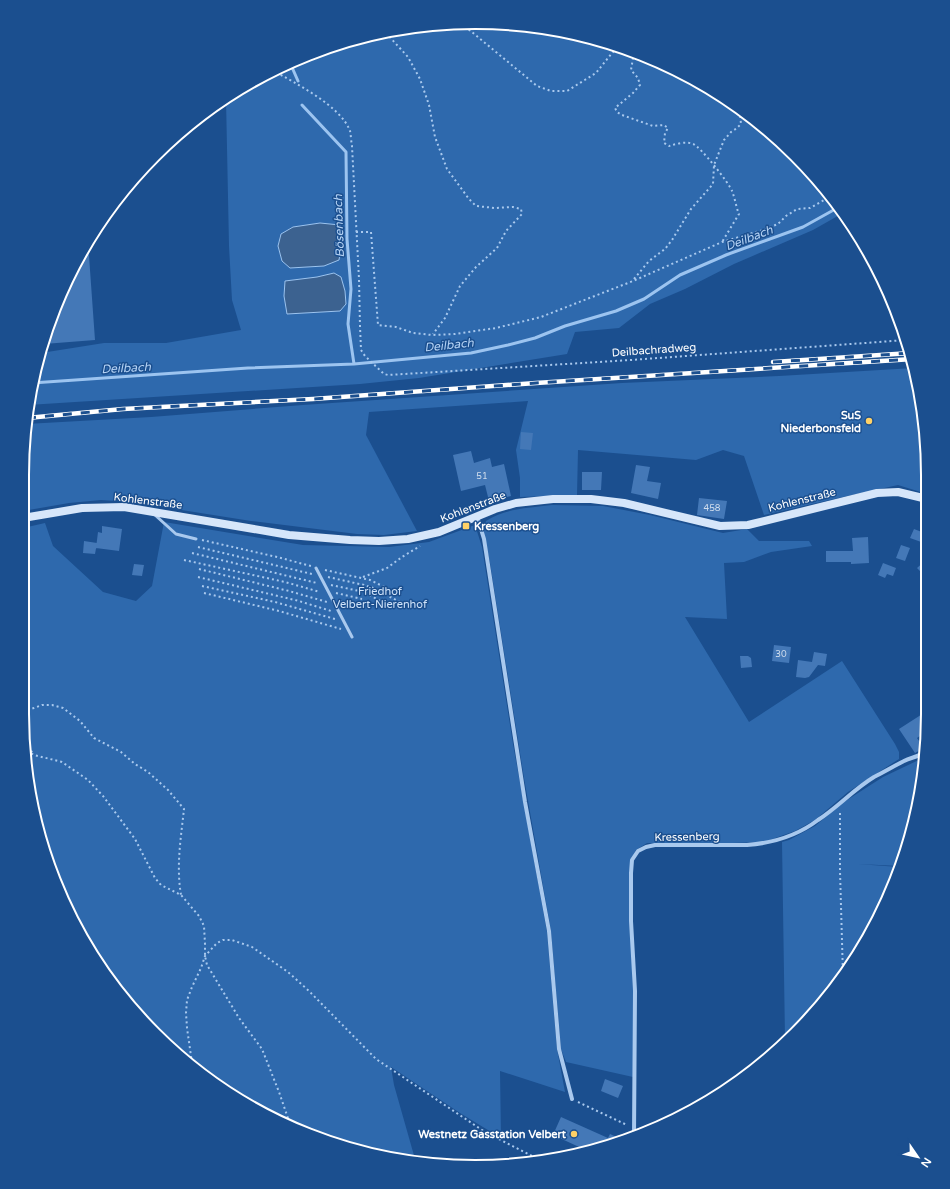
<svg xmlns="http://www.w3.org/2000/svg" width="950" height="1189" viewBox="0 0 950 1189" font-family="'Varela Round',sans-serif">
<rect width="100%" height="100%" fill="#1b4f8f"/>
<path fill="#2e69ad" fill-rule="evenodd" d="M445,23L534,26L620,46L701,83L774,134L834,199L843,213L813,230L734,264L685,289L650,304L619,328L575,332L567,354L419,378L360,384L28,405L31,386L41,353L104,343H166L241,330L232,300L229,246L226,99L274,69L358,38ZM320,223L341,225L343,243L339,260L324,266L290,268L282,261L278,247L280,235L292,227ZM334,273L341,277L345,291L346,304L340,311L287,314L284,296L285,281L317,277Z
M914,368L927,446V494L898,485L834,499L764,515L744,456L723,450L696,460L578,450L577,495L520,497V478L516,450L528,401L369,412L366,435L417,531L384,535L357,534L251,521L131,502L101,500L69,503L23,511V445L26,424L151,417L303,405L622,383L779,376Z
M552,505L603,506L650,515L723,533L747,529L759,541H809L812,546L771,552L744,562L724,563L727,619L685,617L749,722L842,661L895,744L899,752V759L848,792L815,820L795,831L764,842L702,844L647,843L636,850L631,860L629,877L633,991V1077L566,1062L561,1049L551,931L524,778L490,563L483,531L486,521C505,508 530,508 552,505Z
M164,522L303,545L389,547L429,542L475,525L482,547L513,744L547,932L557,1049L565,1092L500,1071L501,1138L460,1113L391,1067L394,1085L415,1159L358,1152L248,1106L155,1034L83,940L37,831L22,714L23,528L45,523L53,546L103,592L136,601L152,586Z
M925,757L913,831L900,866L858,864L899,867L881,914L834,990L785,1039L782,842L789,840L815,826L844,802L883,777Z"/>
<path fill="#3c6290" stroke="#9cc4f0" d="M320,223L340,225L342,243L339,260L324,266L290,268L282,261L278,246L281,234L293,227Z
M334,273L341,277L345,291L346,304L340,311L287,314L284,296L285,281L317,277Z"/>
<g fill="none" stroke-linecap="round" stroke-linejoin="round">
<path stroke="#9cc4f0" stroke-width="3" d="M292,62L291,65L298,81
M302,105L346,152L347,239L351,289L348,324L354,364
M32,383L248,368L354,364L471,353L508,345L535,338L565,326L616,311L644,299L680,275L726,255L803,227L839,207"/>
</g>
<path fill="#4478b7" d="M88,242L95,340L44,344L56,302L83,248Z
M521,432L533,433L531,450L520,449Z
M471,451L474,463L490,458L492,467L504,464L511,496L489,501L485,485L461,491L453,455Z
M636,465L650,467L647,481L661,483L658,499L631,493Z
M582,472H602L601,490H582Z
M699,498L727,501L724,519L697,515Z
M102,526L122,529L119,551L96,548L98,532L102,533Z
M914,529L927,534L924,543L910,538Z
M868,537L869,563L851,564V562H826V551H853L852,538Z
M84,541L97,543L95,554L83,553Z
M901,545L910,548L905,561L896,558Z
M927,559V578L917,568Z
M883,563L896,568L893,576L887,574L885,578L878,575Z
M134,564L144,565L142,576L132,575Z
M774,645L791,647L789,663L772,661Z
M814,652L827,654L825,666L818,665L809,677L805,678L796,677L798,660L812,662Z
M740,656H748L751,658L752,667L741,668Z
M927,711V731L917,738L924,748L915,753L899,729Z
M605,1079L623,1086L618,1098L601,1091Z
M561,1117L608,1138L610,1134L623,1140L590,1152L553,1135Z"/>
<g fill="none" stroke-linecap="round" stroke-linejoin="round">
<path stroke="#a9c9ee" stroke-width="2" stroke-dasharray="2 3" stroke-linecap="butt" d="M461,23L537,86L551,91H567L596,73L612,53L620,46
M386,33L408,57L420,79L429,105L435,137L447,169L469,199L476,206L495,208L513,207L521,209L522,214L506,231L497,248L476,267L460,286L445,318L433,334
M635,53L633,58L631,70L638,78L640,85L633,93L615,108L617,112L622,115L653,126L664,125L668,128L665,133L664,143L669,146C676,144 686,141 693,144C700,146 729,183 732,191C735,198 736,207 739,214L722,242
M272,70C295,83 341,106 350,131C351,135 351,141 352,146L359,279L360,326L361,350L365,356L384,374L388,375L631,360L906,340
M356,232H371L378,325L396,327L413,333L432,335L455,334L496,328L541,317L633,281L722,242L763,230L778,224L786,216L797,209L810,208L831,196
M634,279L649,261L665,249L672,240L691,209L713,184L714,165L724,140L731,132L737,128L741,124L740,115L742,111
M202,540L277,557L311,566
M198,547L312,574
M192,553L317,583
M184,560L285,582L320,592
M199,569L289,591L327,602
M325,570L370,580L401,595
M198,577L299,601L331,611
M328,577L364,585L373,588L400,602
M363,577L387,568L402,557L420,546
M331,585L364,592L395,609
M202,586L275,602L335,619
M204,593L279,611L341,629
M336,593L362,599
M340,601L360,606
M22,711L23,712L25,725L24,729
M23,712L42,705H52L63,708L80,721L94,738L121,752L135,764L148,772L168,790L184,809C181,837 176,866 181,895
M26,742L33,754
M27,751L34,755L62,762L88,780L103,796L135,839L155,878L161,885L181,895L199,916L204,926L205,944V956L207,965L239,1018L262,1049L279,1092L290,1124
M840,813V871L843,976
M192,1063L187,1028L186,1013L187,1000L192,987L201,968L205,956L217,943L223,940H232L252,947L288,972L309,991L376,1059L485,1132L538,1159
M578,1102L627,1125"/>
<path stroke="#a9c9ee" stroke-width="3" d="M155,515L176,534L196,539
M316,568L352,637"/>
<path stroke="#a9c9ee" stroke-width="4" d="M477,516L484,539L525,802L549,931L559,1049L572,1099
M634,1136L635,991L631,921V873L632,860L638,851L646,847L655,845H747C773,843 797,836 818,820C838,807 854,789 874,777C884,772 894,766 904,761C911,757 920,757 926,751"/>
<path stroke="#d6e6fa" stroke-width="8" d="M23,518L82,508L124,507L289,535L350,540L379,541L408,539L439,532L495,509L516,503L553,499H591L624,503L720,526L748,525L877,493L898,492L927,499"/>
<g stroke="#fff" stroke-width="4.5">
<path id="rail" d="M773,362L911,353
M27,418L123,409L313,399L536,383L913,359"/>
</g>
<use href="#rail" stroke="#1b4f8f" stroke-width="3" stroke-dasharray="9" stroke-linecap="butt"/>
</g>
<g fill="#ffd166" stroke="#1b4f8f" stroke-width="1.5">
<circle cx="869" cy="421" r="4"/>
<rect x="462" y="522" width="8" height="8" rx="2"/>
<circle cx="574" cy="1134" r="4"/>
</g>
<g text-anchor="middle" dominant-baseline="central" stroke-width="3" stroke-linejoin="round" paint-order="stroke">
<g font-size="9" fill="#d0dded">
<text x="482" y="476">51</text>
<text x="712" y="508">458</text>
<text x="781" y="654">30</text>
</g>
<g font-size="11" fill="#fff" stroke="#1b4f8f">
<text transform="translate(654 350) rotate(-4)">Deilbachradweg</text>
<text transform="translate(802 500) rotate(-14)">Kohlenstraße</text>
<text transform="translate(148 501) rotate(7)">Kohlenstraße</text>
<text transform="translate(473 507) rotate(-21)">Kohlenstraße</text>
<text transform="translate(687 837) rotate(-1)">Kressenberg</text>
</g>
<g font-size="11" font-weight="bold" fill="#fff" stroke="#1b4f8f" text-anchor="end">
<text x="861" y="415">SuS<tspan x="861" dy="13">Niederbonsfeld</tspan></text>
<text x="474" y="526" text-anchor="start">Kressenberg</text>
<text x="566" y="1134">Westnetz Gasstation Velbert</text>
</g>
<g font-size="11" fill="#cfe3fa" stroke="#1b4f8f">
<text x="380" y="591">Friedhof<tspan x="380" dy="13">Velbert-Nierenhof</tspan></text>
</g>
<g font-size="12" font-style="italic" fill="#b5d3f5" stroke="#1b4f8f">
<text transform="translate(339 226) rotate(-92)">Bösenbach</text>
<text transform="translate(749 238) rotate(-21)">Deilbach</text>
<text transform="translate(449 345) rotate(-6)">Deilbach</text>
<text transform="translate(126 368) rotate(-3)">Deilbach</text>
</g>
</g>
<path d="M0 0H950V1189H0ZM475 29H475A446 446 0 0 1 921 475V714A446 446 0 0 1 475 1160H475A446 446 0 0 1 29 714V475A446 446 0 0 1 475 29Z" fill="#1b4f8f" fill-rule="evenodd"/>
<path fill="none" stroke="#fff" stroke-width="2" d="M475 29H475A446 446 0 0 1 921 475V714A446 446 0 0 1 475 1160H475A446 446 0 0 1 29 714V475A446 446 0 0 1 475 29Z"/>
<g transform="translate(918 1157) rotate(124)" stroke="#1b4f8f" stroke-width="3" paint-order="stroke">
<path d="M0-3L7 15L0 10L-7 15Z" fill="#ffffff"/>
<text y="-6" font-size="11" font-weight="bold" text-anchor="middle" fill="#ffffff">N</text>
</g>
</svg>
